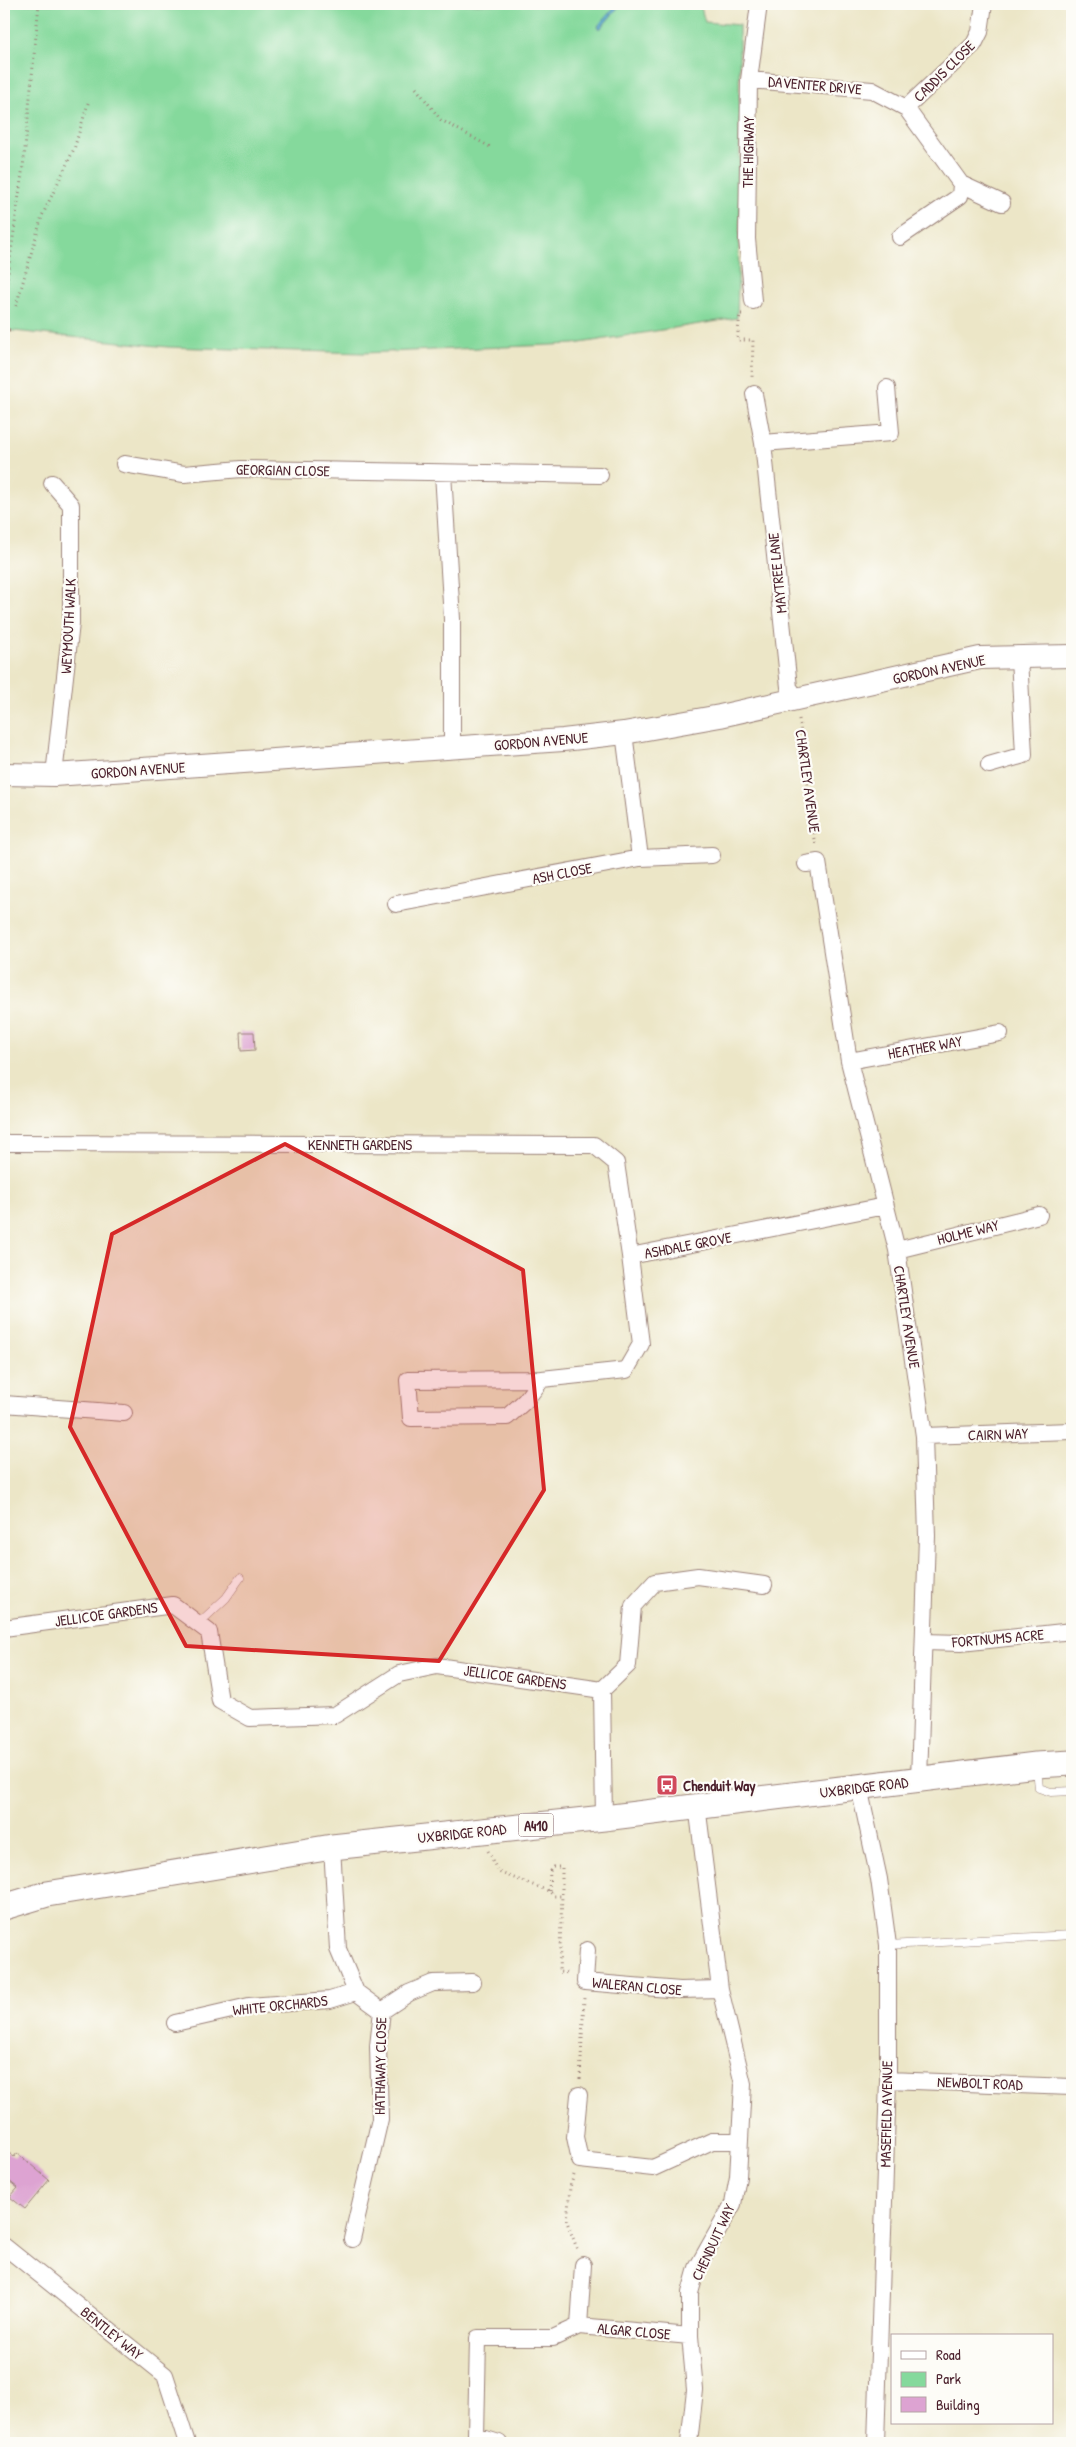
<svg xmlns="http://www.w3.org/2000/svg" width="1076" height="2447" viewBox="0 0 1076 2447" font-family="'Patrick Hand',sans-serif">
<rect width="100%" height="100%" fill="#fdfcf7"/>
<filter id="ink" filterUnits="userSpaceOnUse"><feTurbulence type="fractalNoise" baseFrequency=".02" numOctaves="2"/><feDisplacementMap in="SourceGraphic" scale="10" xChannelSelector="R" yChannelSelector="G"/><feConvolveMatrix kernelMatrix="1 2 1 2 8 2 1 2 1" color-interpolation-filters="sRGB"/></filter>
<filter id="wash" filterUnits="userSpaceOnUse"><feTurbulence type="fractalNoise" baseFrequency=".0096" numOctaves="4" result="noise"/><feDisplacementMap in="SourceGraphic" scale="20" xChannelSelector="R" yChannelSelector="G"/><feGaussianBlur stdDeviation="1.12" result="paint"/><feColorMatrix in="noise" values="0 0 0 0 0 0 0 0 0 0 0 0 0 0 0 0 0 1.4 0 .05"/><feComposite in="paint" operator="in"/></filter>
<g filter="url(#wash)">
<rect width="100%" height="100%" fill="#ece6c7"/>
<path fill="#85d99c" stroke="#687c64" d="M4,4H700L705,22L739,25L740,211L737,318L574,344L363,353L168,347L4,330Z"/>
<path fill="#4ea6cb" stroke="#4c627b" d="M617,4H621L600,29L598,26Z"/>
<g id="blocks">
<path fill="#dda3d2" d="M240,1032H254L255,1050L241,1051Z
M4,2149L14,2157L17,2153L49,2180L25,2209L10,2197L18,2188L4,2177Z"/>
</g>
</g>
<g filter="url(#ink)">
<use href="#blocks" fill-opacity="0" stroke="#9b8279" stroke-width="1"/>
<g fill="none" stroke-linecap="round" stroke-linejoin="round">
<g stroke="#9b8279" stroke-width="9">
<path id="lane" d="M198,1624L226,1598L240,1578
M1037,1769L1039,1788L1051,1792L1072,1791
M888,1945L1072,1935"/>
</g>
<g stroke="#9b8279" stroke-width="18">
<path id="street" d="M749,80L872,90L906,108L961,184L1002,203
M906,108L974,44L980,32L984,4
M900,237L960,196L961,184
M753,301L747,239L749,80L759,4
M754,394L763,443L789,687L797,700
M763,443L891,433L887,388
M124,464L184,474L241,469L600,475
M443,473L452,619V747
M52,483L71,505V623L54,775
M989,765L1024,755L1019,657
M640,858L712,855
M806,864L818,862L849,1061L897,1250L924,1436L927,1536L919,1780
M396,904L640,858L624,733
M849,1061L1000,1033
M4,1143L594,1145L616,1163L630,1256
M897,1250L1039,1215
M542,1379L525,1401L507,1417L411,1418L408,1380L542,1379L626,1370L641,1344L630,1256L885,1206
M4,1404L124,1413
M924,1436L1072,1431
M4,1628L173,1605L209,1632L220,1701L250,1718L335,1715L399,1674L437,1666L602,1690L604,1818
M924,1642L961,1643L1072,1631
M602,1690L628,1665L633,1606L655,1582L698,1576L764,1585
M859,1787L879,1879L888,1945V2080L876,2443
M332,1847L338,1949L356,1992L382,2011L378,2046L380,2119L352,2239
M587,1950L585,1982L680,1990L720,1989
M382,2011L409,1993L433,1983L473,1982
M175,2023L249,2006L330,2000L356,1992
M888,2080L1072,2087
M579,2095L575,2137L580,2160L653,2168L712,2141H739
M4,2246L165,2375L187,2443
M579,2326L583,2265
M499,2443L476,2436L478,2338H553L579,2326L690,2336
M689,2443L695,2390L690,2336V2293L697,2268L733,2204L738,2177L743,2084L720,1989L697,1805"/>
</g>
<g stroke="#9b8279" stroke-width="24">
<path id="secondary" d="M4,774L54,775L563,740L624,733L720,716L980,658L1072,656"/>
</g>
<g stroke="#9b8279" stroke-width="27">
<path id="primary" d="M4,1907L47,1894L332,1847L604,1818L1036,1765L1072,1763"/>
</g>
<path stroke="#9b8279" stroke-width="3" stroke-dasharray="1 4" stroke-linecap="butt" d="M416,88L441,120L492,148
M4,302L24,159L39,4
M16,306L42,216L74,149L89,100
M742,314H740L737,340H753L752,378
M4,330H12
M799,719L816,847
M488,1851L498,1872L549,1891L554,1896H562L559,1972L570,1973
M549,1891L550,1871L553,1867H562V1896
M580,2079L584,1998
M574,2175L570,2187L567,2222L578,2251"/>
<use href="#lane" stroke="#fff" stroke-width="8"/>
<use href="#street" stroke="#fff" stroke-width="16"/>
<use href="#secondary" stroke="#fff" stroke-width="22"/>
<use href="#primary" stroke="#fff" stroke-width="25"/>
</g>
</g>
<path fill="#d62828" fill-opacity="0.2" stroke="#d62828" stroke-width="4" stroke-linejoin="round" d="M285,1144L523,1270L544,1490L439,1661L186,1646L70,1427L112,1234Z"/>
<defs>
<g id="bus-square" transform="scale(1.125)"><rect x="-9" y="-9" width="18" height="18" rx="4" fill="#d1495b" stroke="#fdfcf7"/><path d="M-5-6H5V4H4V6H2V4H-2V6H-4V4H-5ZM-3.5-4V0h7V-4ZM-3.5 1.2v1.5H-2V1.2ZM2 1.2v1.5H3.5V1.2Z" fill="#fff"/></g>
</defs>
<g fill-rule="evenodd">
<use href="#bus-square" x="667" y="1785"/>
</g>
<g text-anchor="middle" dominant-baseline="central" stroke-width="4.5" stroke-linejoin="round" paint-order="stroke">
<rect fill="#fdfcf7" stroke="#806168" stroke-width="1" x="518.5" y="1813.5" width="35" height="23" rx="4"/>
<g font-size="14" font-weight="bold" fill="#4a1f2b">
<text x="536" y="1825">A410</text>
</g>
<g font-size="15" fill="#4a1f2b" stroke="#fdfcf7">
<text transform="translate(944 71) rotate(-45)">CADDIS CLOSE</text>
<text transform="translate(815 85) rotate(5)">DAVENTER DRIVE</text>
<text transform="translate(748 152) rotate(-89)">THE HIGHWAY</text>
<text transform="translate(283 470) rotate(1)">GEORGIAN CLOSE</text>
<text transform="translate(777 573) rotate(-96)">MAYTREE LANE</text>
<text transform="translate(68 626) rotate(-87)">WEYMOUTH WALK</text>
<text transform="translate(939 669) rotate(-12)">GORDON AVENUE</text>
<text transform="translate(541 741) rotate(-5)">GORDON AVENUE</text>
<text transform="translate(138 770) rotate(-4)">GORDON AVENUE</text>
<text transform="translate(808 781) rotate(82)">CHARTLEY AVENUE</text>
<text transform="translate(562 873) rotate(-11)">ASH CLOSE</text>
<text transform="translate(925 1047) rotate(-10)">HEATHER WAY</text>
<text x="360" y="1144">KENNETH GARDENS</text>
<text transform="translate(968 1232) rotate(-14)">HOLME WAY</text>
<text transform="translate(688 1245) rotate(-11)">ASHDALE GROVE</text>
<text transform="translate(907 1317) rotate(81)">CHARTLEY AVENUE</text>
<text transform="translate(998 1434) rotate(-2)">CAIRN WAY</text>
<text transform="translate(106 1614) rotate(-8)">JELLICOE GARDENS</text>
<text transform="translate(998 1638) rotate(-5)">FORTNUMS ACRE</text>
<text transform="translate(515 1677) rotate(8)">JELLICOE GARDENS</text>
<text transform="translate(864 1787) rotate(-7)">UXBRIDGE ROAD</text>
<text transform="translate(462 1833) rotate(-6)">UXBRIDGE ROAD</text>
<text transform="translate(637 1986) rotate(5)">WALERAN CLOSE</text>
<text transform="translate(280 2005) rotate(-6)">WHITE ORCHARDS</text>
<text transform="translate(380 2066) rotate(-89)">HATHAWAY CLOSE</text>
<text transform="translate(980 2083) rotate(2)">NEWBOLT ROAD</text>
<text transform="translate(886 2114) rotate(-89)">MASEFIELD AVENUE</text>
<text transform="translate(713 2242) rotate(-65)">CHENDUIT WAY</text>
<text transform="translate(634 2331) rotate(5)">ALGAR CLOSE</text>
<text transform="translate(112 2333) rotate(39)">BENTLEY WAY</text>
</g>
<g font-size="15" font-weight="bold" fill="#4a1f2b" stroke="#fdfcf7" text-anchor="start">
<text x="683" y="1785">Chenduit Way</text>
</g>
</g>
<rect width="1076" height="2447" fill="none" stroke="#fdfcf7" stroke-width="20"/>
<rect x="891" y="2334" width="162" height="90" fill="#fdfcf7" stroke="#b5a4a5"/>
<rect x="901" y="2351" width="25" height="8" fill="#ffffff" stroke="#b5a4a5"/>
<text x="936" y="2360" font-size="15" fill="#4a1f2b">Road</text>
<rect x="901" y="2372" width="25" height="15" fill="#85d99c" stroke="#b5a4a5"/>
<text x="936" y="2384" font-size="15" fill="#4a1f2b">Park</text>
<rect x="901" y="2397" width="25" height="15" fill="#dda3d2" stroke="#b5a4a5"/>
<text x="936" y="2410" font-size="15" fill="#4a1f2b">Building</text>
</svg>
